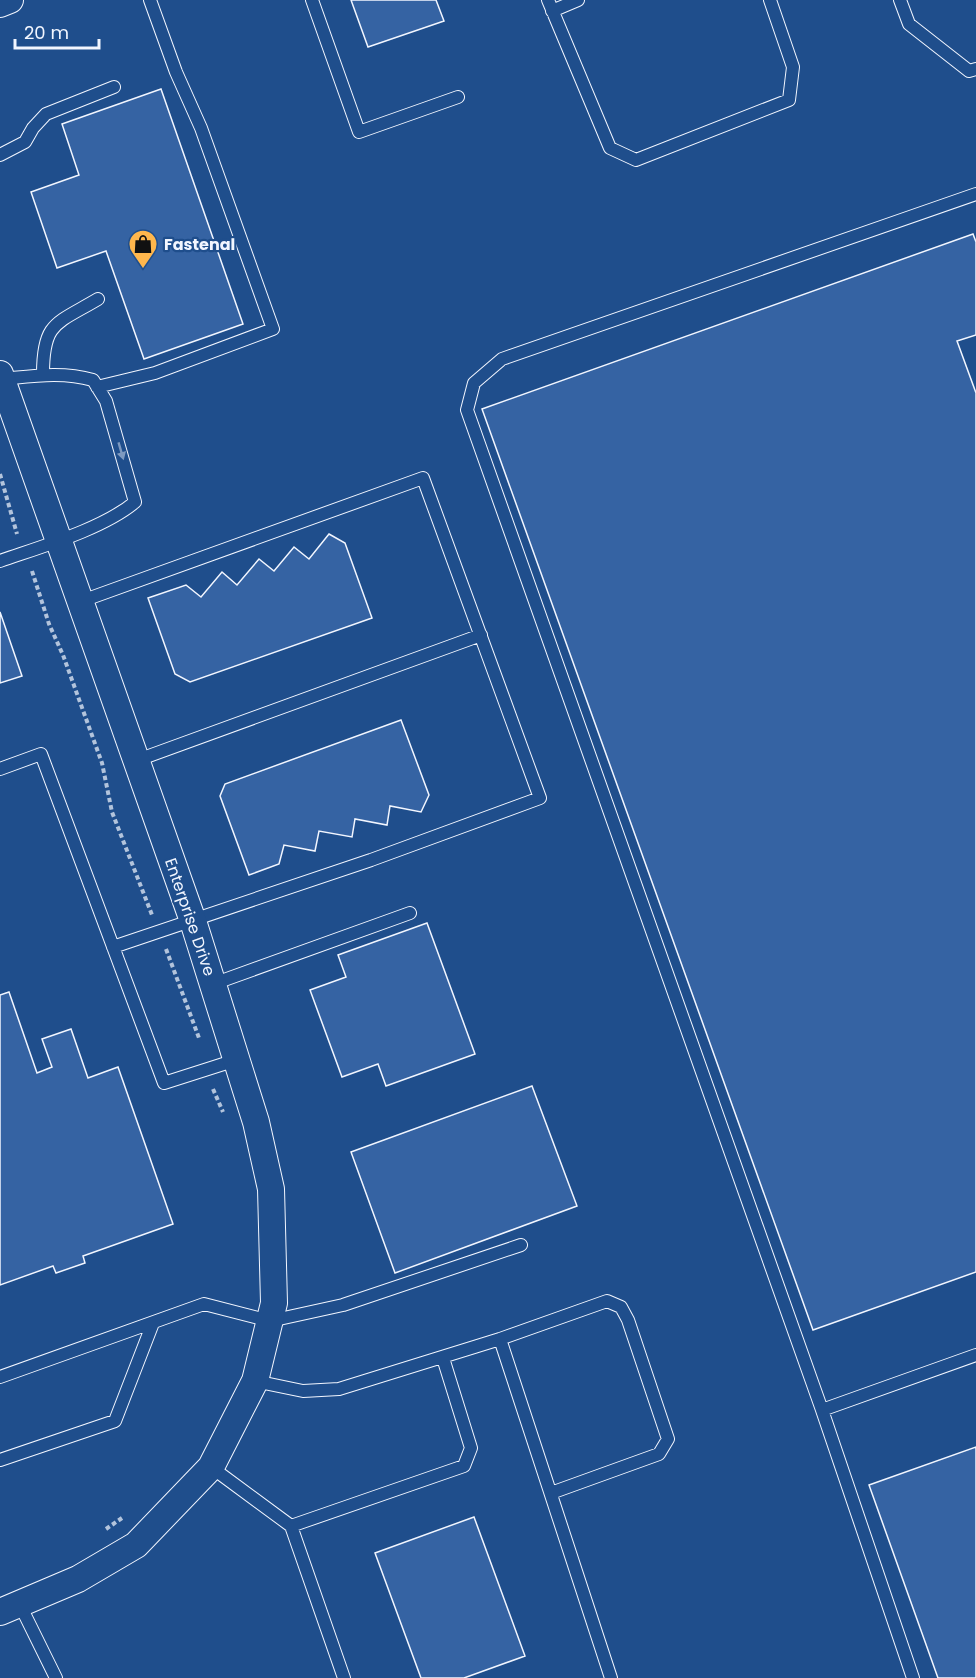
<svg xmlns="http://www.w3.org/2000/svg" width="976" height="1678" viewBox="0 0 976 1678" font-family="Poppins,sans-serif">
<rect width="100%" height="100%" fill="#1f4e8c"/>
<path fill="#3563a3" stroke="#f2f6ff" stroke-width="1.5" d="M351,0H436L444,21L368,47Z
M161,89L243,324L144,359L106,251L57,268L31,192L79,175L62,124Z
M973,234L976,242V335L957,341L976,393V1272L813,1330L482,409Z
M329,534L345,543L372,618L190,682L175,674L148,598L186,585L201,597L222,572L237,585L259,559L274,571L294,547L309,559Z
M0,612L22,676L0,683Z
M401,720L429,795L421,812L390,806L387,825L355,819L352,837L319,831L315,851L284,845L279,864L249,875L220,796L225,784Z
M427,923L475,1054L386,1086L378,1064L342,1077L310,990L346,977L338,955Z
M9,992L37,1073L52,1067L42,1039L71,1029L88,1078L118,1067L173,1224L83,1256L85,1263L56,1273L53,1266L0,1285V995Z
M532,1086L577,1206L395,1273L351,1152Z
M976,1447V1678H938L869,1485Z
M474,1517L525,1656L464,1678H421L375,1553Z"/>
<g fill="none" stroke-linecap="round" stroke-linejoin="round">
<g stroke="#f2f6ff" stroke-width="14">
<path id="lane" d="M312,0L359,132L458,97
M548,0L610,148L636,160L789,100L793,67L770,0
M900,0L909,24L969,71L976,69
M552,11L578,0
M0,155L25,142L33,128L46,114L114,87
M976,194L502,359L474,383L467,410L822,1410L976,1355
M43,374C43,322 56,324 98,299
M97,387L155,373L273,329L201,128L176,72L150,0
M0,561C40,547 103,529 135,502L106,401L93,380C62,371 33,376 2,379
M79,602L423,478L540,798L371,860L113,947
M135,761L481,635
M0,769L41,754L164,1083L236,1060
M213,984L410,913
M500,1339L607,1301L621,1307L628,1320L668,1439L659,1454L551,1493
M0,1377L204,1304L270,1321L343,1305L521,1245
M255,1381L303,1391L339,1389L500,1339L611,1678
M822,1410L913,1678
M0,1460L115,1421L153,1323
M211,1467L291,1526L344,1678
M291,1526L464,1466L471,1448L443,1358
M20,1605L56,1678"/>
</g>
<g stroke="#f2f6ff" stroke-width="28">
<path id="street" d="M0,4L10,0
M0,374L193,921L256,1122L271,1189L274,1303L255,1381L211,1467L136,1545L78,1579L0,1612"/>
</g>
<path stroke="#b3c4dc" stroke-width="4" stroke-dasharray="4.5 3" stroke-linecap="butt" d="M0,474L17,534
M32,571L49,624L63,655L102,763L112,812L152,915
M166,949L199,1038
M213,1089L223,1112
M106,1529L122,1518"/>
<use href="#lane" stroke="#1f4e8c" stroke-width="12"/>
<use href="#street" stroke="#1f4e8c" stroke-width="26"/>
</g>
<defs><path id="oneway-solid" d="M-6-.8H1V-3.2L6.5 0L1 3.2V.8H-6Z" transform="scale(1.5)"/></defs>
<use fill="#7e9ac0" href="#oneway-solid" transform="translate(121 451) rotate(74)"/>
<defs>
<g id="shop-pin" transform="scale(1.5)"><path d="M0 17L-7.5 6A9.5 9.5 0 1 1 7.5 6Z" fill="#ffb74d" stroke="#1f4e8c"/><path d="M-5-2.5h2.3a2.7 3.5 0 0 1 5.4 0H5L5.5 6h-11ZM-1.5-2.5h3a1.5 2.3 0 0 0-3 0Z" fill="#111"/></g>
</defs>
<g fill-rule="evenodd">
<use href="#shop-pin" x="143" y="244"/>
</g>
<g text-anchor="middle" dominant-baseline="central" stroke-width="4.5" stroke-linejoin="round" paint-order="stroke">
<g font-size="16" font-weight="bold" fill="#f2f6ff" stroke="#1f4e8c" text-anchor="start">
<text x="164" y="244">Fastenal</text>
</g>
<g font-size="16" fill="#f2f6ff" stroke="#1f4e8c">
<text transform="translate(190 917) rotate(71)">Enterprise Drive</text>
</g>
</g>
<path d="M15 39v9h84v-9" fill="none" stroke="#f2f6ff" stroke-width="3"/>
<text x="24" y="39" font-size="18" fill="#f2f6ff" stroke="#1f4e8c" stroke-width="4.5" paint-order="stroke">20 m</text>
</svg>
